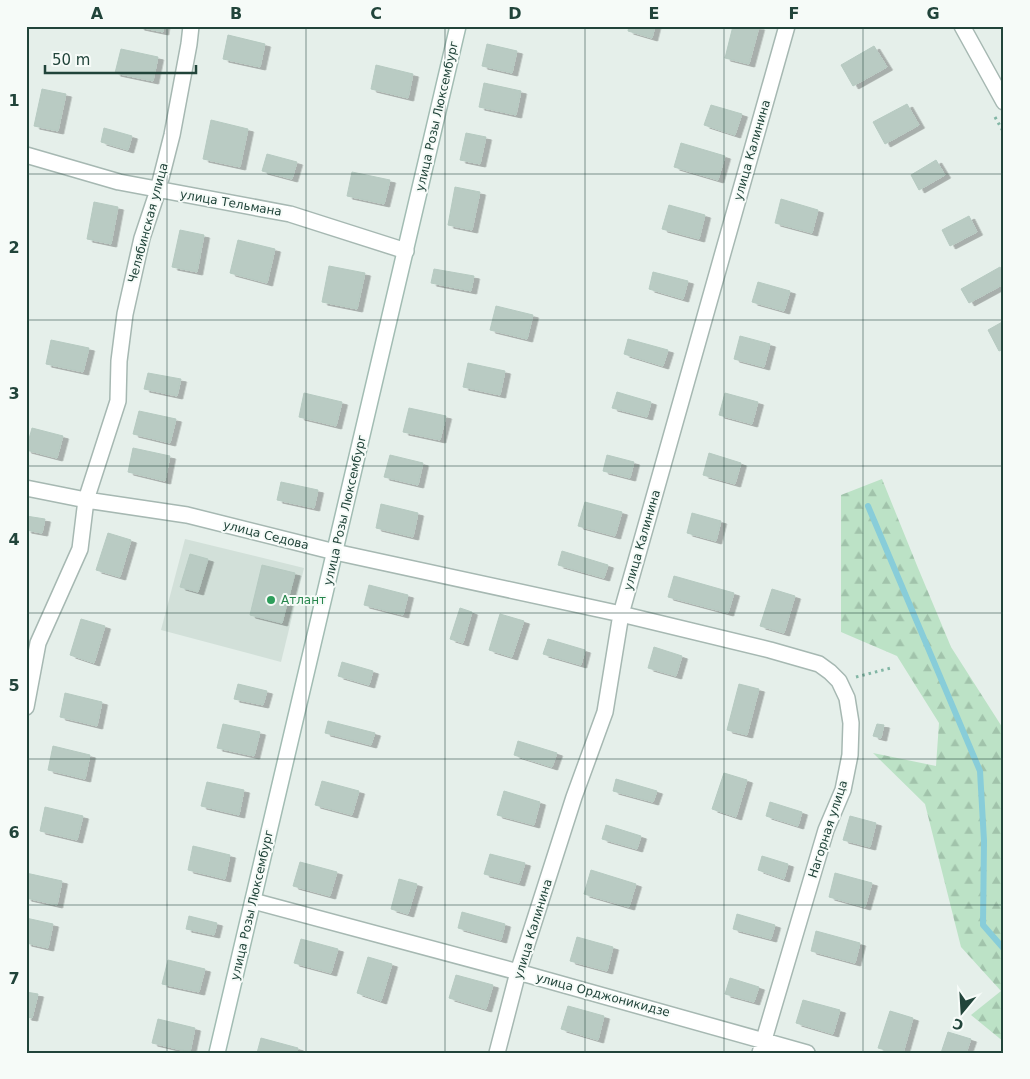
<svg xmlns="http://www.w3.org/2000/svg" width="1030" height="1079" viewBox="0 0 1030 1079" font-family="'DejaVu Sans',sans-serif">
<defs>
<pattern id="forest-firs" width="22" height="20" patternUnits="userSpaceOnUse" patternTransform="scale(1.25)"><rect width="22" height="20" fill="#bce2c6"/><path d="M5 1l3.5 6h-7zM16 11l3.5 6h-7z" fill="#a1c3ab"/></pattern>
<filter id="shadow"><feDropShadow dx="5.5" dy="3" stdDeviation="0" flood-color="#0004"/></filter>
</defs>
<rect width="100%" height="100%" fill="#e5efea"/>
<path fill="#d2e0d9" d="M185,539L304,568L281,662L161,630Z"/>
<path fill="url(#forest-firs)" d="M882,479L918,568L951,647L1004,730V1042L971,1015L1001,991L961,947L925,804L873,753L936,766L939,723L897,656L841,632V495Z"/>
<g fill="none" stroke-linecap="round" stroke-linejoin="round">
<path stroke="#88cdd9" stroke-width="6" d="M868,506L980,771L984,841L983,925L1004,949"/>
</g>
<path fill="#b9cbc3" stroke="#b6cac1" filter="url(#shadow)" d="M139,26H164L163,32L139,27Z
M629,26H655L652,38L628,31Z
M733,26L759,27L749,64L725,58Z
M228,35L265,44L260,67L223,59Z
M487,44L517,51L512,73L482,66Z
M874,46L887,67L853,86L841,65Z
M121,49L158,57L153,81L115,73Z
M376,65L413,74L408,98L371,89Z
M484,83L521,91L516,115L479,107Z
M42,89L66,94L58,131L34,126Z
M907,104L919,125L885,144L873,122Z
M711,105L742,114L735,135L704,125Z
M211,120L248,129L240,167L203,159Z
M104,128L132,136L128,150L101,142Z
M466,133L486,137L480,164L460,160Z
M681,143L725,156L718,180L674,167Z
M267,154L297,162L292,179L262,171Z
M936,160L945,175L919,190L911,175Z
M352,172L390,180L384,204L347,196Z
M455,187L480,192L472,230L448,225Z
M781,199L818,210L812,233L775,223Z
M94,202L118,207L111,244L87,239Z
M669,205L705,215L699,239L662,229Z
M969,216L977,232L950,246L942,230Z
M180,230L204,235L197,272L172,267Z
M238,240L275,249L267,283L230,273Z
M329,266L365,273L357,309L322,302Z
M1000,267L1004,274V284L969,303L961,289Z
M434,269L474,276L471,291L431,283Z
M653,272L688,281L683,299L649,289Z
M758,282L790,291L784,311L752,302Z
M496,306L533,315L527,339L490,330Z
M1004,321V349L999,351L988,330Z
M740,336L770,344L764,367L734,359Z
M628,339L668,350L663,366L624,354Z
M51,340L89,348L83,372L46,364Z
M468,363L505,371L500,395L463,387Z
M148,373L181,379L177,396L144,389Z
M617,392L651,402L647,417L612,408Z
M304,393L342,402L336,426L299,417Z
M725,393L758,402L752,424L719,415Z
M409,408L446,416L440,440L403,432Z
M139,411L176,419L170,443L133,434Z
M32,428L63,436L57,458L26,450Z
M133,448L170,456L165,481L128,472Z
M709,453L741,463L735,484L703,475Z
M390,455L423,463L418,485L384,477Z
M607,455L634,462L630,478L603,471Z
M281,482L318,490L314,508L277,500Z
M585,502L622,512L615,536L578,526Z
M381,504L418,513L413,537L376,528Z
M692,513L721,521L716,541L687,533Z
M26,516L45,519L42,533L26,530Z
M108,533L131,540L120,577L96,570Z
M562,551L608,565L604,578L558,565Z
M190,554L208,559L198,592L180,587Z
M262,565L295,573L282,623L250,615Z
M674,576L734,593L728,613L668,597Z
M369,585L408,595L403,615L364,605Z
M772,589L795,596L784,633L760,626Z
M460,608L472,612L463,643L450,639Z
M500,614L524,621L512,657L489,650Z
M81,619L105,626L94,663L70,655Z
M548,639L585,650L581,665L543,654Z
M654,647L682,656L676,676L648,668Z
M342,662L373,671L369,685L338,676Z
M238,684L267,691L263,705L234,699Z
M739,684L759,689L747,735L727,730Z
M65,693L102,702L97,726L60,717Z
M328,721L375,733L371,745L325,733Z
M223,724L260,732L254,756L217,748Z
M877,724L884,725L881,738L873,736Z
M518,741L557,753L552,767L514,755Z
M53,746L90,755L85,779L48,770Z
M724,773L747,780L736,817L712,809Z
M616,779L657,791L653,802L613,791Z
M322,781L359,791L352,815L315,805Z
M207,782L244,790L239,815L201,806Z
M504,791L540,802L534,825L497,815Z
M770,802L802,812L798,826L766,816Z
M45,807L83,816L77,840L40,831Z
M850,816L876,823L870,847L843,840Z
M606,825L641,836L637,849L602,839Z
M193,846L230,855L225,879L188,870Z
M490,854L525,863L519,883L484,874Z
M762,856L788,864L784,879L758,870Z
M300,862L337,872L330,896L293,886Z
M591,870L636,884L629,907L584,894Z
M26,873L62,881L57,905L26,898Z
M835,873L872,883L865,907L829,897Z
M399,879L417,884L408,914L391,909Z
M462,912L505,924L501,940L458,928Z
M737,914L775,925L771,939L733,929Z
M189,916L217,923L214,935L186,929Z
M26,918L53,924L48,948L26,943Z
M816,931L860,943L855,963L811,951Z
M577,937L613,947L607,971L570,961Z
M301,939L338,949L331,973L294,963Z
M368,957L392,964L381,1001L357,993Z
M168,960L205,969L199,992L162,984Z
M456,975L493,985L486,1009L449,998Z
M730,978L759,987L754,1002L725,994Z
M26,992L38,994L32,1018L26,1017Z
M803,1000L840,1010L833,1034L796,1023Z
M568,1006L604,1016L598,1040L561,1029Z
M890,1011L913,1018L903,1053H896L878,1048Z
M158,1019L195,1028L190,1052L152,1043Z
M948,1032L971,1039L966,1053H941Z
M261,1038L298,1048L297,1053H257Z"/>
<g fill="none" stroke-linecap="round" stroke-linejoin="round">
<g stroke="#a6b8b2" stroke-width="18">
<path id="street" d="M962,26L1004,102
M26,155L119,182L290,214L406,251
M26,488L86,500L187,515L335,552L621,614L770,650L819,664L830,672L839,681L847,698L851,723L850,755L843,790L826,830L760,1053
M26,707L38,643L80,549L86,500L118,401L119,361L125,314L142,238L158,190L172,135L189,44L191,26
M253,901L518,972L807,1053
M497,1053L518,972L574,797L605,712L621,614L787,26"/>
</g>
<g stroke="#a2bcb3" stroke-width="18">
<path id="secondary" d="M217,1053L458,26"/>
</g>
<path stroke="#82b6a5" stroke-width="3" stroke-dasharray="2.5 4" stroke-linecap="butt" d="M995,117L1004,133
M856,677L891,668"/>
<use href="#street" stroke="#fff" stroke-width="15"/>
<use href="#secondary" stroke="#fff" stroke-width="15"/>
</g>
<path fill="none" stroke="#21443a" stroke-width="1" stroke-opacity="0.55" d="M167,26V1053M306,26V1053M445,26V1053M585,26V1053M724,26V1053M863,26V1053M26,174H1004M26,320H1004M26,466H1004M26,613H1004M26,759H1004M26,905H1004"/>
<circle fill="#2e9e5b" stroke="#f6fbf8" stroke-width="2" cx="271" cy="600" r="5"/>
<g text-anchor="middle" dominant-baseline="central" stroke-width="4" stroke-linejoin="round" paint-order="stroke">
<g font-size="12" fill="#21443a" stroke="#f6fbf8">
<text transform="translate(437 116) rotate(-77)">улица Розы Люксембург</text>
<text transform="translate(752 150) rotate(-74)">улица Калинина</text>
<text transform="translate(231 203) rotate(10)">улица Тельмана</text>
<text transform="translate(148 223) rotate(-75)">Челябинская улица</text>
<text transform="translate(345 510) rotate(-77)">улица Розы Люксембург</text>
<text transform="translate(266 535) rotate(14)">улица Седова</text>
<text transform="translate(642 540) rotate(-74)">улица Калинина</text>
<text transform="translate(828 829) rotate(-72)">Нагорная улица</text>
<text transform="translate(252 905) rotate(-77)">улица Розы Люксембург</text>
<text transform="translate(533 929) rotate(-73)">улица Калинина</text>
<text transform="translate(603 995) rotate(15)">улица Орджоникидзе</text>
</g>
<g font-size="12" fill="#27864d" stroke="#f6fbf8" text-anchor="start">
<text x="281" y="600">Атлант</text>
</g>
</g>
<rect width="1030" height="1079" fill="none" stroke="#f6fbf8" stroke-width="55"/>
<g transform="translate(962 1012) rotate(198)" stroke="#f6fbf8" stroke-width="4" paint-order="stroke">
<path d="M0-4L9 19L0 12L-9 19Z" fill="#21443a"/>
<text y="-8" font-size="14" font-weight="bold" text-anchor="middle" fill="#21443a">С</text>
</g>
<path d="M45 65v8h151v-8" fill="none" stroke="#21443a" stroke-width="2.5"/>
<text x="52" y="65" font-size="15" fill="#21443a" stroke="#f6fbf8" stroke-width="4" paint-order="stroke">50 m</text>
<rect x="28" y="28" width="974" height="1024" fill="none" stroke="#21443a" stroke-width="2"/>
<g font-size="16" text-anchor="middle" font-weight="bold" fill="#21443a">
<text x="97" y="19">A</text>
<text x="236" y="19">B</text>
<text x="376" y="19">C</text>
<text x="515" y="19">D</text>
<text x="654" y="19">E</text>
<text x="794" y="19">F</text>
<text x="933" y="19">G</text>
<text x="14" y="106">1</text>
<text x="14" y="253">2</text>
<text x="14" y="399">3</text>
<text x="14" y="545">4</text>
<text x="14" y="691">5</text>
<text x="14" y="838">6</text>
<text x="14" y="984">7</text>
</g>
</svg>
